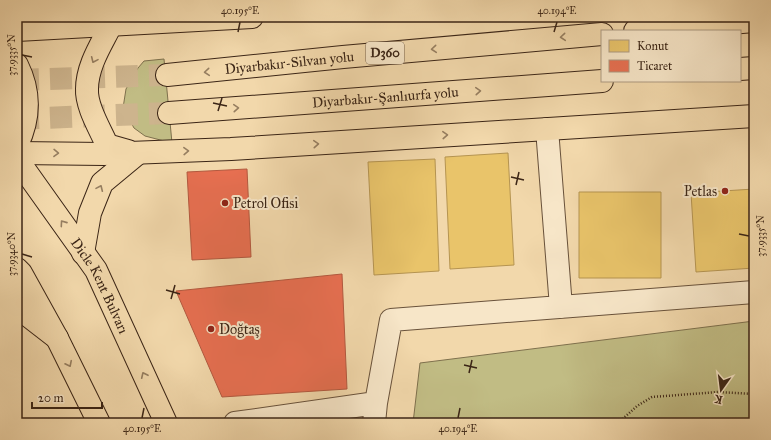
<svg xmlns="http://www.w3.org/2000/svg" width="771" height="440" viewBox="0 0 771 440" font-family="'IM FELL Great Primer',serif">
<rect width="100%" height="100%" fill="#f2d8ab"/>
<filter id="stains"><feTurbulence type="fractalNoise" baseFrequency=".005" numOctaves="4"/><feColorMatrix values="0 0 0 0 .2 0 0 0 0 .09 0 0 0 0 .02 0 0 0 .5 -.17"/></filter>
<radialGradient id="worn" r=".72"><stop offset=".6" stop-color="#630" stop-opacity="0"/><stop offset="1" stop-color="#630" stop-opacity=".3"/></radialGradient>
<path fill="#c1bc84" stroke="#7e704d" d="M164,59L172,143L145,136L134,128L123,108L126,89L138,68L144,61Z
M754,321V423H413L420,363Z"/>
<path fill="#e9c46a" stroke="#b59451" d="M508,153L514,265L450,269L445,157Z
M435,159L439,271L374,275L368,162Z
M754,189V268L696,272L691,193Z
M579,192H661V278H579Z"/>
<path fill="#e76f51" stroke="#b3593f" d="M247,169L251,257L192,260L187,172Z
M342,274L347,389L222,397L176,291Z"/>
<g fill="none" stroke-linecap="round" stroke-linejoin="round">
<path stroke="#cdb48d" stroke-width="22" stroke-dasharray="22 11" stroke-linecap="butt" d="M17,80L167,75
M17,119L169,113"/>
<g stroke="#69523b" stroke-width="24">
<path id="minor" d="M547,129L561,307
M235,423L376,403
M374,423L376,403L391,320L754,292"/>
</g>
<g stroke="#3b2516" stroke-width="24">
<g id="primary">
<path d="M17,65C30,91 30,118 17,145"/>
<path id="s1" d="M17,159L96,270L166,423"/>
<path d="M17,269L21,273L57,338L99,423"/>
</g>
</g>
<g stroke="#3b2516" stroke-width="24">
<g id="trunk">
<path d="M111,25C101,45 87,66 87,89C86,106 100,129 107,145L128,151"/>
<path d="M17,30L252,17"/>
<path d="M635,31L754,21"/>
<path d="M740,69L754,68"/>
<path id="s2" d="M167,75L343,57L602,34"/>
<path id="s3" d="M169,113L602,81"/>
<path d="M17,153L104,154L231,149L754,116"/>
<path d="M83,253L90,213L102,183L137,154"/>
<path d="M17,307L57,338"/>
</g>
</g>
<path stroke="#3b2516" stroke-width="2.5" stroke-dasharray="1 2" stroke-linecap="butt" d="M618,423L637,406L652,397L718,392L754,394"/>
<use href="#minor" stroke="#f7e6c8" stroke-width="22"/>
<use href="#primary" stroke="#f2d8ab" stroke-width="22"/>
<use href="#trunk" stroke="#f2d8ab" stroke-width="22"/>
</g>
<defs><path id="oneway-chevron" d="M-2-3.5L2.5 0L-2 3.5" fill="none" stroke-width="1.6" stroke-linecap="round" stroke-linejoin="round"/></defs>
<g stroke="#967e60">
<use href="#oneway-chevron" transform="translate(563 37) rotate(175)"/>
<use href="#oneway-chevron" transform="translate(434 49) rotate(175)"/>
<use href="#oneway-chevron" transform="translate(94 60) rotate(114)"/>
<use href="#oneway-chevron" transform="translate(207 72) rotate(175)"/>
<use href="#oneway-chevron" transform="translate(478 91) rotate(-4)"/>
<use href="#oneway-chevron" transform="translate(236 108) rotate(-4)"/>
<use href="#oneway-chevron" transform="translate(445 135) rotate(-3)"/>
<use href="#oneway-chevron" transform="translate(316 144) rotate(-4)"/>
<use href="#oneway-chevron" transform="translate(186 151) rotate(-2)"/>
<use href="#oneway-chevron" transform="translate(56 153) rotate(1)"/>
<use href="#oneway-chevron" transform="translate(100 188) rotate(-66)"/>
<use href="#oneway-chevron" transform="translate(63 223) rotate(-125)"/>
<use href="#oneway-chevron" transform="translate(69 364) rotate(64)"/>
<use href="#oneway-chevron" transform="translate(144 375) rotate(-115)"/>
</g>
<path fill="none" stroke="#3b2516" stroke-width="1.5" d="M238,32L240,22M554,32L557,22M22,55L32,57M213,103L227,106M218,111L222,98M511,177L524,180M516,185L519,172M739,234L749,236M22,254L32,257M166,290L180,294M171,299L175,285M464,365L477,368M469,373L472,360M142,418L144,408M458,418L460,408"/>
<g fill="#8f2418" stroke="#f7e6c8" stroke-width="1.5">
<circle cx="725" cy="191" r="4"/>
<circle cx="225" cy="203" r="4"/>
<circle cx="211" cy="329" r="4"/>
</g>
<g text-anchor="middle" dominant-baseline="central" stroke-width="4" stroke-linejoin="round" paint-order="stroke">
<rect fill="#f7e6c8" stroke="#735f4b" stroke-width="1" x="366" y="42" width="38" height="22" rx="3"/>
<g font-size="13" font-weight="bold" fill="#3b2516">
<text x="385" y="53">D360</text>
</g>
<g font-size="14" fill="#3b2516" stroke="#f7e6c8">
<text stroke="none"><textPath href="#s2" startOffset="123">Diyarbakır-Silvan yolu</textPath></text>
<text stroke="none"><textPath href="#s3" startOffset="217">Diyarbakır-Şanlıurfa yolu</textPath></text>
<text stroke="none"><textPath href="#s1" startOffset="152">Dicle Kent Bulvarı</textPath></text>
</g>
<g font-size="14" fill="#3b2516" stroke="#f7e6c8" text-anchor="start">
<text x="717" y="191" text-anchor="end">Petlas</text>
<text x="233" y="203">Petrol Ofisi</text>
<text x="219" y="329">Doğtaş</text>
</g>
</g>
<rect width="771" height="440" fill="none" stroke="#f2d8ab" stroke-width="44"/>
<rect x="601" y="30" width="140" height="52" fill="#f7e6c8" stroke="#ac9981"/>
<rect x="609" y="40" width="20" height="12" fill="#e9c46a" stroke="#ac9981"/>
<text x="637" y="50" font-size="12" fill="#3b2516">Konut</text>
<rect x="609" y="60" width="20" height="12" fill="#e76f51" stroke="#ac9981"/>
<text x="637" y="70" font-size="12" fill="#3b2516">Ticaret</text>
<g transform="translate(721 390) rotate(194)" stroke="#f7e6c8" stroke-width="3" paint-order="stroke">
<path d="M0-3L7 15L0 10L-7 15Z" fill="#3b2516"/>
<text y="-6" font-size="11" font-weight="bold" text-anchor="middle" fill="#3b2516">K</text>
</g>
<path d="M32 402v6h70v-6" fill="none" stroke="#3b2516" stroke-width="2"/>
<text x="38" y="402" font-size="12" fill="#3b2516" stroke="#f7e6c8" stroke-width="3" paint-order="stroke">20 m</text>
<rect x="22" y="22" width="727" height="396" fill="none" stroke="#3b2516" stroke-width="1.5"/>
<g font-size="10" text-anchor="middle" fill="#3b2516">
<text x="240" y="14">40.195°E</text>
<text x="557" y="14">40.194°E</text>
<text transform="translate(11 55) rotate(-90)" y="4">37.9335°N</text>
<text transform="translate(760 236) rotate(-90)" y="4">37.9335°N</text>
<text transform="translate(11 254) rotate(-90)" y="4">37.9340°N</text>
<text x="142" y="432">40.195°E</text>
<text x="458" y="432">40.194°E</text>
</g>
<rect width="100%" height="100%" filter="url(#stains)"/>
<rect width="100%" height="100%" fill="url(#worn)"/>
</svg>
